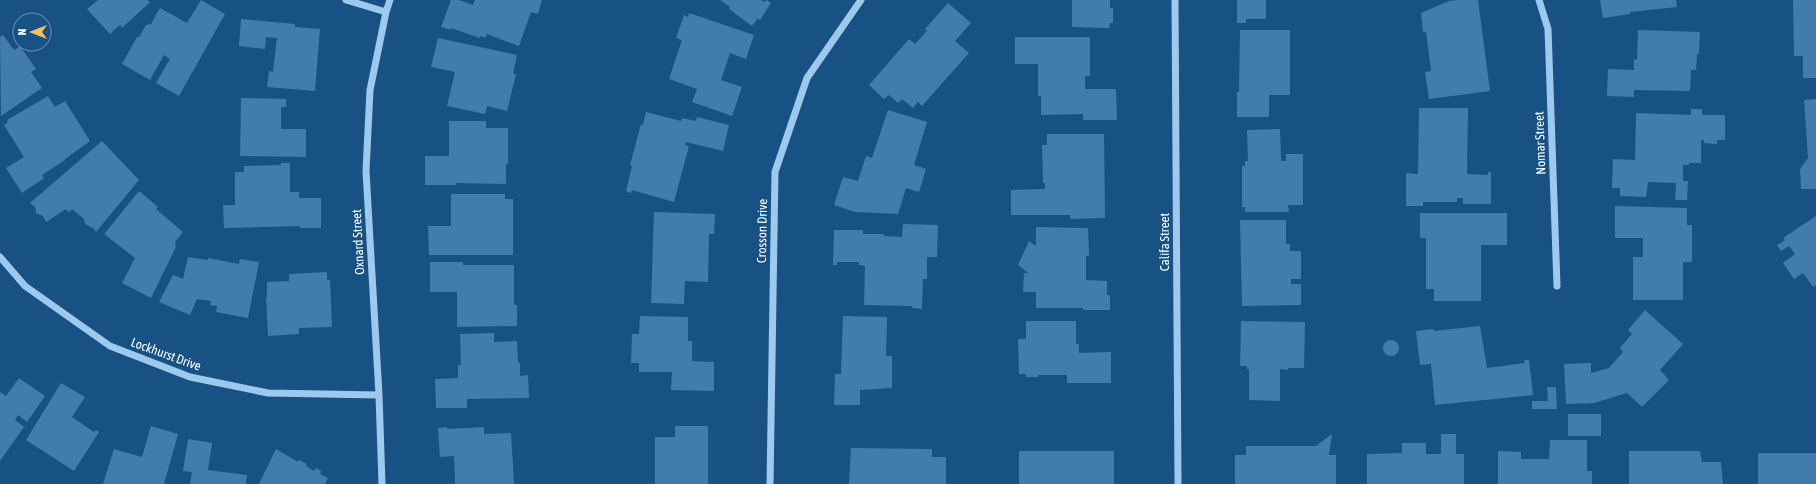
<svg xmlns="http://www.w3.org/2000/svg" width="1816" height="484" viewBox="0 0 1816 484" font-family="'Asap Condensed',sans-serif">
<rect width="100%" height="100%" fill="#185284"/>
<path fill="#417cad" d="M98,0H147L150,2L122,28L120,25L110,34L87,9Z
M201,0L225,14L179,96L156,83L170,59L164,55L150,80L122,64L137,37H139L146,25L151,24L160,8L187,23Z
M451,0H459L473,5L475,0H542L538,14L531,12L519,46L487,34L485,38L480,36V38L451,28V30L441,27Z
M720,0H761L764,2L767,0L771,3L760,20L758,18L752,26L729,9L730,7Z
M1072,0H1110V8H1113V23H1110L1109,28L1072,27Z
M1237,0H1266V19H1246V23H1237Z
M1459,0H1478L1490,91L1429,99L1425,72L1431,71L1426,32H1423L1421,13L1449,1Z
M1600,0H1676L1677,7L1630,12V14L1603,18Z
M1793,0H1816V78H1803V56H1794Z
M948,3L971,23L955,41L969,53L922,106L918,102L913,108L902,99L898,103L889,95L884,99L869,85L909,39L915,44L927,31L925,29Z
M689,13L754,35L746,59L730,53L721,80L742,87L732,116L692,102L697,89L669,79L682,40L676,38L684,15L688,17Z
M241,19L295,24V27L320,29L315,91L267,87L269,71L273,72L277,38L266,37L265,49L239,46Z
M1240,30H1290V95H1269V117H1237V92H1239Z
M1638,30L1700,32L1699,54H1697L1696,70H1691L1690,91L1634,90V97L1607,96L1608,69L1634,70V59L1637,60Z
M3,35L14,50L20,46L36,69L31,72L42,88L1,116L0,37Z
M1015,37H1090V76H1085V89H1116L1117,120H1083V114L1041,115V96H1038V64H1015Z
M438,38L517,55L513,74H516L507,111L487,106L485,114L447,106L455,72L431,67Z
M48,96L55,107L65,101L90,141L65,159V160L42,175L44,178L22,193L6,168L24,157L4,125L8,122L7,120Z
M241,98L286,99V107H281V129H306V157L240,156Z
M1816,99V189H1801L1800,169L1808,158L1804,100Z
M1419,108H1468L1467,174L1488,175V172H1491V204H1463V198H1457V202H1423V206H1406V173L1418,174Z
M1691,109H1702V115H1725V140H1717V144L1704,143V140H1701V163H1689V165H1683V181H1688L1687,200H1675L1676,183L1648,182L1646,197L1620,196V188H1612L1613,159L1635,160L1636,113L1691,115Z
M888,110L927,122L914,165L926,169L919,192L906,188L898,214L855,212L834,205L843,177L858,181L866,156L872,158Z
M646,112L681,121L682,118L696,121L697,117L729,125L723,151L686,142L685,145L689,146L674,202L632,190L631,193L626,191L632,166L630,165L641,124L643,125Z
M449,121H486V128H508V164H506V184L456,183V185H425V156H449Z
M1280,129L1281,161H1286V154H1303V205H1288L1289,212H1245V207H1242V166H1245V161H1248L1247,130Z
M1047,134H1104L1105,218L1070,219V215H1011V190L1045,189V183H1043L1042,145H1047Z
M102,141L139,180L96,232L93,228L85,224L84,219L72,209L69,212L65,209L63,211L46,222L43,216L36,213L35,207L30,203Z
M281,163H290V192H299V198H321V228H300V226L224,228L223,205H235V172H244V166L281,165Z
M139,191L158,207L156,209L183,232L175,242L176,247L151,298L122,283L135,258L104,234Z
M451,194H505V199H513V255H429L428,226H451Z
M1615,206L1687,208V225H1692V262H1683V300H1633V257H1643V238H1615Z
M654,212L715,214L714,234H709L708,282L685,281L684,304L651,303Z
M1420,213H1507V245H1481V301H1434V289H1426V238H1420Z
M1816,216V285L1813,287L1803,273L1794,279L1783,263L1795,254L1789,246L1781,251L1777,245L1785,240L1783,238Z
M1240,220H1286V244H1290V251H1301V279H1291V284H1301V305L1242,306Z
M903,224L938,225L937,257H927V279H923L922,309L912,308V306L864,305L865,266L859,265V262H837V265H833L834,230H863V234H884V236L902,237Z
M1036,227L1088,228L1089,256H1086V280L1107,281V295H1110V310H1083V308H1036V292H1023L1024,273H1028L1018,265L1029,241L1036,246Z
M188,257L208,260V258L239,264L240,259L259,262L248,318L216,312L217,306L210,305L211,301L197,299L190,315L159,302L173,275L183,279Z
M430,262H463V265H514V305H517V326L457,327V292H430Z
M327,272V280H330L332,327L299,328V334L268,336L266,298H267V282L289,281V274Z
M1645,310L1683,344L1660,370L1669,380L1642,407L1627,393L1594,403L1566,404L1564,364L1591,363V373L1609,368L1623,352L1620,348L1632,334L1628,330Z
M640,316L688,317V341H692V361L714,362V391L671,390L672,372H639V363H631L632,334H639Z
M843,316L887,317L886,356H892V388L860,390V405H834L835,374H841Z
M1026,321H1076V344H1079V353L1111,352V383H1067V375H1038V377H1026V374H1019L1018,339H1026Z
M1241,321L1305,322L1304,368H1288V370L1280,369V401L1249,400V369H1247V366H1240Z
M1480,326L1487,368L1525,363L1524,360H1529L1533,395L1435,405L1431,364L1420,365L1416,331L1434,329V331Z
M494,333V342L517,341L518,363H520V376L528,375L529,398L467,399V408H436L435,379L458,378V365H461L460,334Z
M1383 348a8 8 0 1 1 16 0a8 8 0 1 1-16 0Z
M19,378L45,396L27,422L18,415L15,420L24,427L0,461V392L6,396Z
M61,383L85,397L72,417L94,432L96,430L99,432L74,471L26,440Z
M1547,387H1556L1557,409H1532V401H1548Z
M1568,414H1601V436H1568Z
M151,426L178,434L164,484H103L114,449L142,457Z
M675,426H708V484H655V437H675Z
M447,427V429L484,427V434L511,433L514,484H455L454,456L440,457L438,428Z
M1332,434L1329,455H1336V484H1235V455H1246V446H1316Z
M1441,434H1456V454H1464V484H1367V454L1402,453V443H1426V454H1441Z
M188,439L212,443L208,470L247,475L246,484H190L192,472L183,471Z
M1550,440H1587V471H1592V484H1498V451L1521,452V459H1549Z
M851,448L932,449V457H946V484H849Z
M276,449L298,462L299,460L307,464L306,466L314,471L316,468L321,471L320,474L328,478L325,484H259Z
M1019,451H1114V484H1019Z
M1629,451H1700L1702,462H1721L1723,484H1629Z
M1758,453H1816V484H1758Z"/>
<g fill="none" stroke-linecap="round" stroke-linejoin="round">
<path stroke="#9dc9ec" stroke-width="7" d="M346,0L386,12
M1175,0L1178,484
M1539,0L1548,29L1557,286
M0,257L25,286L110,346L190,377L268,393L379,395
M382,484L379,395L366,171L370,90L386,12L390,0
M770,484L775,172L807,78L861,0"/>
</g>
<g text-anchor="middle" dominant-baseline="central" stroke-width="3" stroke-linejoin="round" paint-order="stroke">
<g font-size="13" fill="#fff" stroke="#185284">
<text transform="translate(1540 143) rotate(-92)">Nomar Street</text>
<text transform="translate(762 231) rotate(-89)">Crosson Drive</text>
<text transform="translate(358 242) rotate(-93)">Oxnard Street</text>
<text transform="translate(1164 242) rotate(-90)">Califa Street</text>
<text transform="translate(166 354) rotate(20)">Lockhurst Drive</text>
</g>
</g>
<g transform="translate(32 32) rotate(270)"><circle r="19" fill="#185284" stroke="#7497b5"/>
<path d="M0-3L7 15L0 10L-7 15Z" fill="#ffbe58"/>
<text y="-6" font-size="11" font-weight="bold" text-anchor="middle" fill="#ffffff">N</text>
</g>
</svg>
